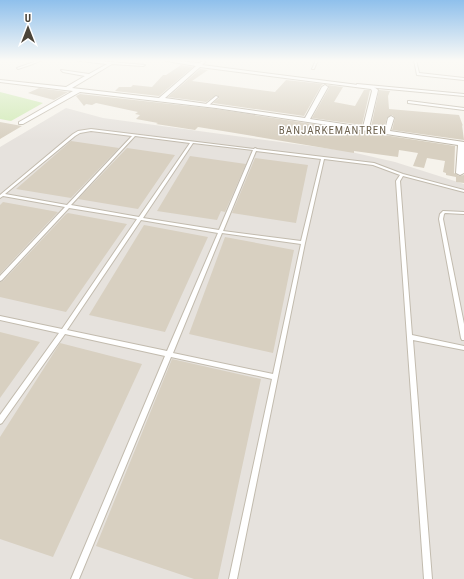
<svg xmlns="http://www.w3.org/2000/svg" width="464" height="579" viewBox="0 0 464 579" font-family="'Roboto Condensed',sans-serif">
<rect width="100%" height="100%" fill="#f6f3ec"/>
<path fill="#e6e2dd" d="M66,108L103,118L347,151L395,162L464,184V579H0V147Z"/>
<path fill="#d0eab5" d="M0,92L43,103L11,121L0,119Z"/>
<path fill="#d8d0c1" d="M181,65L193,67L159,96L115,91L119,87H131L133,85L152,87L163,75H166Z
M200,69L208,70L192,81L275,92L286,80L323,84L321,86L304,116L213,103L219,98L217,95L206,102L168,97Z
M328,85L343,87L334,102L355,106L364,90H370L362,125L312,118L329,88Z
M39,88L68,92L54,100L28,93Z
M379,90L390,91L388,96L389,109L459,115L463,126L462,125L464,140L392,130L395,118L392,115L387,118L384,128L371,127Z
M80,94L216,109L455,146L454,173L459,176L464,175V183L456,182V177L446,175V173L443,172L445,161L427,158L424,168L413,166L418,153L399,150L398,157L354,151V153L229,132L198,127L195,130L156,124L158,123L136,119L140,115L135,114L138,112L96,103L92,105L86,104L84,106L76,96Z
M0,122L22,126L0,139Z
M71,141L119,148L71,198L16,189Z
M127,148L175,155L138,209L78,199Z
M190,156L246,164L225,212L221,211L217,220L157,211Z
M255,158L308,165L296,223L232,213Z
M3,202L58,212L0,274V205Z
M68,213L127,224L66,312L0,297V282L3,281L66,214Z
M144,225L208,237L165,332L89,315Z
M225,237L294,250L273,353L189,334Z
M0,332L40,342L0,398Z
M60,343L142,364L53,557L0,539V437Z
M172,359L261,379L218,579H194L96,546Z"/>
<g fill="none" stroke-linecap="round" stroke-linejoin="round">
<g stroke="#c2bbae" stroke-width="2">
<path id="service" d="M40,60H42L30,65L18,69L17,68Z
M316,60H318L314,69H312Z
M414,60H416L419,73L464,78V80L417,75Z
M357,84L464,94V96L356,86Z
M216,96L218,97L208,106H206V104Z
M409,101L464,108V110L408,103V101Z
M91,129L254,149L255,148L257,149L374,163L403,174L464,190V192L403,176L400,181L412,335L464,346V350L413,340L432,579H424L396,181L400,175L373,165L324,159L305,243L237,579H229L272,379L171,357L79,579H71L165,356L65,334L2,423L0,424V415L59,333L0,320V316L62,329L137,219L69,208L2,280L0,281V276L65,207L3,196L0,198V195L73,134L78,131ZM91,131L132,136L67,205L5,194L75,136L80,133ZM135,136L190,143L139,217L71,205ZM193,143L253,150L219,230L143,218ZM256,151L321,159L301,241L223,231ZM141,220L218,233L167,351L67,330ZM222,233L301,244L273,374L173,353Z
M443,211L464,212V214L445,213L444,214L443,219L464,324V340H462L461,338L439,219L440,214Z"/>
</g>
<g stroke="#c2bbae" stroke-width="2">
<path id="minor" d="M72,60H87L145,65L143,66L112,64L72,88L159,98L196,66L167,61L165,60L199,63L203,61L205,62L202,65L374,87L378,90L369,128L385,130L388,118L391,116L394,118L390,131L464,142V173L460,175L456,173L458,145L216,108L80,92L23,124H19V122L73,91L0,82V80L66,87L85,76L63,72L61,70L89,74L107,64ZM200,67L371,89L372,91L363,127L310,119L328,87L325,85L322,87L305,118L165,98Z"/>
</g>
<use href="#service" fill="#fff" fill-rule="evenodd"/>
<use href="#minor" fill="#fff" fill-rule="evenodd"/>
</g>
<linearGradient id="sky" x2="0" y2="1"><stop stop-color="#8fc0ec"/><stop offset="0.43" stop-color="#fbfaf6"/><stop offset="1" stop-color="#fbfaf6" stop-opacity="0"/></linearGradient>
<rect width="464" height="141" fill="url(#sky)"/>
<g text-anchor="middle" dominant-baseline="central" stroke-width="3" stroke-linejoin="round" paint-order="stroke">
<g font-size="11" letter-spacing="1" fill="#6e6350" stroke="#fff">
<text x="333" y="130">BANJARKEMANTREN</text>
</g>
</g>
<g transform="translate(28 28)" stroke="#ffffff" stroke-width="3" paint-order="stroke">
<path d="M0-3L7 15L0 10L-7 15Z" fill="#4b4439"/>
<text y="-6" font-size="11" font-weight="bold" text-anchor="middle" fill="#4b4439">U</text>
</g>
</svg>
